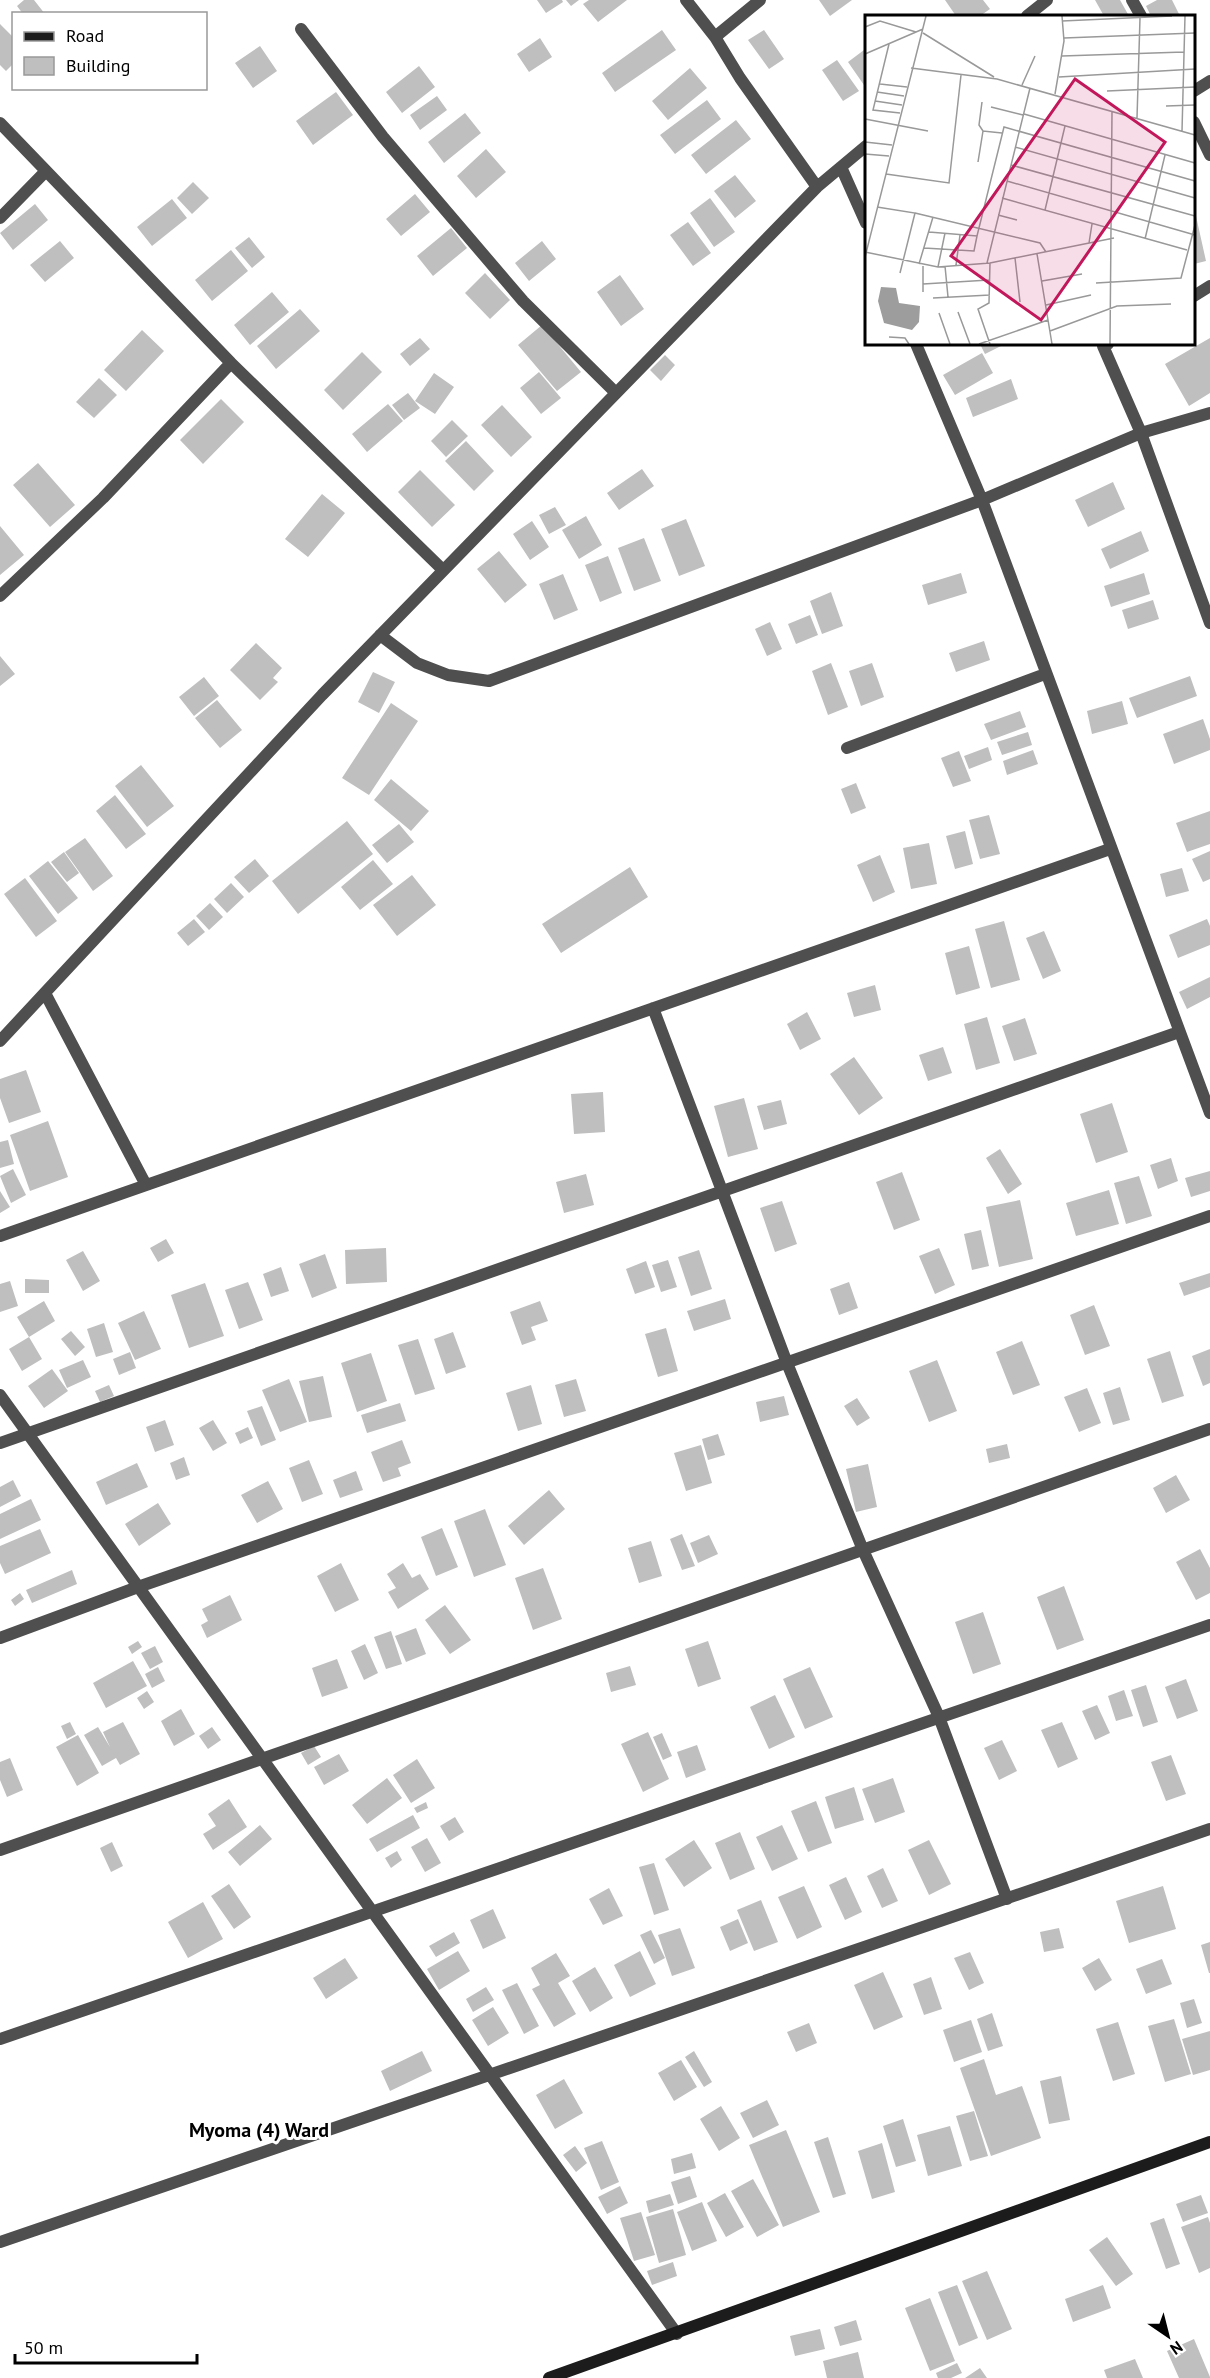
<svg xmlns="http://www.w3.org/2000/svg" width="1210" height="2378" viewBox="0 0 1210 2378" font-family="'PT Sans',sans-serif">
<rect width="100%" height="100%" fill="#fff"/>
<path fill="#bfbfbf" d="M24,0H34L45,14H23L17,6Z
M537,0H562L563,2L546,13Z
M566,0H579L571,6Z
M589,0H627L598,22L583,4Z
M819,0H852L830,16Z
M945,0H983L990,9L980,16H956Z
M1095,0H1120L1129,16H1104Z
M1157,0H1172L1180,16H1151L1146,6Z
M0,24L14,38V63L6,71L0,65Z
M662,30L676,50L615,92L602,73Z
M764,30L784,59L769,69L748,40Z
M540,38L552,57L529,72L517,54Z
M260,46L277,71L253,88L235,63Z
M864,50L866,53V88L848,62Z
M837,60L859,91L843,101L822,70Z
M419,66L435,87L402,113L386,92Z
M690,68L707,88L668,120L652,101Z
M336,92L353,115L313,145L296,121Z
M437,96L447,110L420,130L410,115Z
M707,100L721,119L675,154L660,135Z
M465,113L481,133L444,163L428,142Z
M736,120L751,139L706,174L691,155Z
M486,149L506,172L476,198L457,176Z
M735,175L756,201L735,218L714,191Z
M193,182L209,198L192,214L177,198Z
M415,194L430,212L401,236L386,219Z
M710,198L735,232L714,247L690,213Z
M172,199L187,218L152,246L137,227Z
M35,204L48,220L13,250L0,233Z
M1196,216L1206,261L1194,264V217Z
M688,222L711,253L693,266L670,235Z
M451,228L467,248L433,276L417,256Z
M249,237L265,257L252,268L235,248Z
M60,241L74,258L45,282L30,265Z
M542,241L556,259L529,281L515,263Z
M231,250L248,271L212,301L195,280Z
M485,273L510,300L490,319L465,293Z
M620,275L644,309L621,326L597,292Z
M272,292L289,312L250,345L234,325Z
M300,309L320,331L276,369L257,346Z
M542,325L581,372L557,391L518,345Z
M142,330L164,351L126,391L104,370Z
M420,338L430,349L410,366L400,354Z
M1210,338V393L1189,406L1165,364Z
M980,344H1005L985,354Z
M362,352L382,372L343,410L324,390Z
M982,353L993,373L955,395L943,375Z
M665,355L675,365L661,381L650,370Z
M539,372L561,398L541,414L520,388Z
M434,373L454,387L435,414L415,401Z
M99,378L117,395L94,418L76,402Z
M1011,379L1018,399L973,417L966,398Z
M408,393L420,408L404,420L392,405Z
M221,399L244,422L203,464L180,440Z
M388,404L403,421L367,452L352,434Z
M502,405L532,437L511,457L481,425Z
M452,420L468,436L446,457L431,441Z
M466,441L494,471L474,491L445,461Z
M38,463L75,505L50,527L13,485Z
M642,469L654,486L619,510L607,493Z
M420,470L455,505L432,527L398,492Z
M1113,482L1125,509L1088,527L1075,500Z
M322,494L345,513L308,557L285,539Z
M555,507L566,525L549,534L539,515Z
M586,516L602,545L579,559L562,530Z
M686,519L705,566L679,576L661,529Z
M532,521L549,547L530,560L513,534Z
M0,526L24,555L0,575Z
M1141,531L1149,551L1110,569L1101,549Z
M644,538L661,581L634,591L618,548Z
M499,551L527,585L505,603L477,569Z
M608,556L622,593L600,602L585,565Z
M961,573L967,593L928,605L922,585Z
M1144,573L1150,594L1111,607L1104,586Z
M563,574L578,610L554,620L539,584Z
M831,592L843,626L822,634L810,601Z
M1153,600L1159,619L1128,629L1122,610Z
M810,615L818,635L796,644L788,624Z
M770,622L782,649L767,656L755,629Z
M984,641L990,660L956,672L949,653Z
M256,643L282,668L273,678L278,682L260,700L230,670Z
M0,656L15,674L0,686Z
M831,663L848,707L828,715L812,671Z
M872,663L884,697L861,706L849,671Z
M373,672L395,682L379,713L358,702Z
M1190,676L1197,696L1137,718L1129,698Z
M204,677L219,696L194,716L179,697Z
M217,700L242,730L220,748L195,718Z
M1122,701L1128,724L1092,734L1087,711Z
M391,703L418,721L369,795L342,778Z
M1020,711L1026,727L991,740L984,724Z
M1203,719L1210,739V750L1174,764L1163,734Z
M1028,732L1032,745L1002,755L997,742Z
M988,747L992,760L969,769L964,756Z
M1033,750L1038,764L1007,775L1003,761Z
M959,751L971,781L953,787L941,758Z
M141,765L174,806L147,827L115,786Z
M391,779L429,811L411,831L374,800Z
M856,783L866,808L851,814L841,789Z
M115,795L146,834L126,849L96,811Z
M1210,811V844L1187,852L1176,823Z
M989,815L1000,854L980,859L969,820Z
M347,821L373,854L298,914L272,881Z
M399,824L414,842L387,863L372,845Z
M965,831L973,864L955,869L946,836Z
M85,838L113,876L93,891L65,852Z
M929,843L937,884L911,889L903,848Z
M1210,851V879L1203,882L1192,859Z
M64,852L79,873L67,882L51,862Z
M880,855L895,892L873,902L857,865Z
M255,859L269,876L249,893L234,877Z
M373,860L393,884L360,910L341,887Z
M48,861L78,898L58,914L29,876Z
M630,867L648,897L561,953L542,924Z
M1182,868L1189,891L1166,897L1160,874Z
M412,875L436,905L397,936L373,905Z
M25,878L57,921L36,937L4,894Z
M231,883L244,897L227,913L214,899Z
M210,903L223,917L209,930L196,916Z
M194,919L205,932L188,946L177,933Z
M1207,919L1210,926V945L1178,958L1169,935Z
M1004,921L1020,980L991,988L975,929Z
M1044,931L1061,971L1043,979L1026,938Z
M969,946L980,988L956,995L945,953Z
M1210,977V997L1187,1009L1179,992Z
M875,985L881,1010L854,1017L847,993Z
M807,1012L821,1039L800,1050L787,1024Z
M987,1017L1000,1063L976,1070L964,1024Z
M1025,1018L1037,1054L1014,1061L1002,1026Z
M943,1047L952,1073L928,1081L919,1055Z
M854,1057L883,1098L859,1115L830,1074Z
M26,1070L41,1112L9,1123L0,1098V1079Z
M603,1092L605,1132L574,1134L571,1094Z
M744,1098L758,1149L728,1157L714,1106Z
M781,1100L787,1124L764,1130L757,1106Z
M1112,1103L1128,1152L1096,1163L1080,1114Z
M48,1121L68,1177L30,1191L10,1135Z
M8,1140L14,1164L0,1168V1142Z
M1000,1149L1022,1184L1008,1194L986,1158Z
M1171,1158L1178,1181L1158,1189L1150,1165Z
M13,1169L26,1195L11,1203L0,1176Z
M1210,1171V1191L1191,1197L1185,1178Z
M902,1172L920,1220L894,1230L876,1182Z
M586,1174L594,1205L564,1213L556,1182Z
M1139,1176L1152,1216L1126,1224L1114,1183Z
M1109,1190L1119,1224L1076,1236L1066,1203Z
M0,1191L10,1207L0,1213Z
M1020,1200L1033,1259L999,1267L986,1207Z
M782,1201L797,1244L775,1252L760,1208Z
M981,1230L989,1266L972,1270L964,1234Z
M166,1239L174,1253L158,1262L150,1248Z
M386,1248L387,1282L346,1284L345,1250Z
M939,1248L955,1285L935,1294L919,1256Z
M699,1250L712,1289L691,1296L678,1257Z
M83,1251L100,1281L83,1291L66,1260Z
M325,1254L337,1288L312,1298L299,1264Z
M668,1260L677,1287L661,1292L652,1265Z
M646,1261L655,1287L635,1294L626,1269Z
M281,1267L289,1291L271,1297L263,1274Z
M1210,1273V1287L1184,1296L1179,1283Z
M25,1279L49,1280V1293H25Z
M10,1281L18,1306L0,1312V1284Z
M248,1282L263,1320L239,1329L225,1290Z
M849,1282L858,1308L839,1315L830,1289Z
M205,1283L224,1336L189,1348L171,1295Z
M725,1299L731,1319L694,1331L687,1311Z
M44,1301L55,1321L29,1337L17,1317Z
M540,1301L548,1321L531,1327L536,1340L522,1345L510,1312Z
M1094,1305L1110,1346L1085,1355L1070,1315Z
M144,1311L161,1349L135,1360L118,1323Z
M104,1323L113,1352L96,1357L87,1329Z
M666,1328L678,1371L658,1377L645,1334Z
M71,1331L85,1347L75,1356L61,1339Z
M453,1332L466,1367L446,1374L434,1339Z
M29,1337L42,1359L22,1371L9,1349Z
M418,1339L435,1389L415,1395L398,1345Z
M1022,1341L1040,1385L1013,1395L996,1352Z
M1210,1349V1383L1203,1386L1192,1356Z
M1170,1351L1184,1396L1162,1403L1147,1359Z
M130,1352L136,1368L119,1375L113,1359Z
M371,1353L387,1401L357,1412L341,1363Z
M83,1360L91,1377L67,1388L59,1370Z
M937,1360L957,1411L929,1422L909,1371Z
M52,1369L68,1391L44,1408L28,1386Z
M323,1376L332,1417L309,1422L299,1381Z
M289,1379L307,1422L280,1432L262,1390Z
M576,1379L586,1411L564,1417L555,1385Z
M109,1385L114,1396L100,1402L95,1391Z
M531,1385L542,1424L518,1431L506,1393Z
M1120,1387L1130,1420L1113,1425L1103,1393Z
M1087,1388L1101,1423L1079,1432L1064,1397Z
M784,1396L789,1415L760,1422L756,1402Z
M857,1398L870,1418L857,1426L844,1406Z
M400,1403L406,1421L367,1433L361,1415Z
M262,1406L276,1440L261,1446L247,1411Z
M165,1420L174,1445L155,1452L146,1427Z
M213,1420L227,1443L213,1451L199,1428Z
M248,1427L253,1438L240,1444L235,1433Z
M718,1434L725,1455L708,1460L702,1439Z
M402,1440L411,1463L398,1468L401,1476L383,1482L371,1452Z
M1007,1444L1010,1458L989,1463L986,1449Z
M701,1445L712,1483L686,1491L674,1453Z
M184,1457L190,1475L176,1480L170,1463Z
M309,1460L323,1494L302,1502L289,1468Z
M137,1463L148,1487L106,1505L96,1482Z
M868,1464L877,1507L856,1512L846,1469Z
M356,1471L363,1490L340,1498L333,1480Z
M1176,1475L1190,1500L1166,1513L1153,1488Z
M13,1480L21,1496L0,1507V1487Z
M268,1481L283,1509L257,1523L241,1495Z
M549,1490L565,1509L524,1545L508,1526Z
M31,1499L41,1520L0,1539V1514Z
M158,1503L171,1524L139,1546L125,1524Z
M485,1509L506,1565L474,1577L454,1521Z
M442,1528L458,1567L436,1576L421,1537Z
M40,1529L51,1553L5,1574L0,1563V1546Z
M682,1534L695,1566L682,1570L670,1539Z
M709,1535L718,1554L698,1563L690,1543Z
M651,1541L662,1576L639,1583L628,1548Z
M1200,1549L1210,1568V1593L1196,1600L1176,1562Z
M341,1563L359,1600L335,1612L317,1576Z
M403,1563L412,1578L420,1574L429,1589L398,1609L388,1592L396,1588L387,1574Z
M543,1568L562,1619L533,1630L515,1578Z
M72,1570L77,1584L32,1603L26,1590Z
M1064,1586L1084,1640L1057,1650L1037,1597Z
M20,1593L24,1599L15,1606L11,1600Z
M230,1595L242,1620L207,1638L201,1625L208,1621L202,1609Z
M445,1605L471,1640L450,1654L425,1620Z
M983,1612L1001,1664L973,1674L955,1622Z
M416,1628L426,1654L406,1662L395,1636Z
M391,1631L402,1664L386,1669L374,1637Z
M138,1641L142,1647L132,1654L128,1647Z
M708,1641L721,1679L698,1687L685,1649Z
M365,1644L378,1673L364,1680L351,1651Z
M155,1646L163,1662L150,1669L141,1653Z
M337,1659L348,1688L322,1697L312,1668Z
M133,1661L147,1686L106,1708L93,1683Z
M630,1666L636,1685L611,1692L606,1673Z
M158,1667L165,1681L152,1688L145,1674Z
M810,1667L833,1717L805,1729L783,1679Z
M1186,1679L1198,1711L1177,1719L1165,1687Z
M1146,1685L1158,1722L1143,1727L1131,1690Z
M1124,1690L1133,1716L1116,1721L1108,1696Z
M147,1691L154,1702L144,1709L137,1698Z
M775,1695L795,1737L769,1749L750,1707Z
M1097,1705L1110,1733L1095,1740L1082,1711Z
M181,1709L195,1734L174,1746L161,1721Z
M70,1722L76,1734L67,1739L61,1726Z
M123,1722L140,1754L120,1765L116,1758L102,1766L84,1735L98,1727L110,1747L103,1732Z
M1062,1722L1078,1759L1058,1768L1041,1730Z
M212,1727L221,1740L208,1749L199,1736Z
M648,1732L669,1779L643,1792L621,1744Z
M662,1733L672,1756L663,1760L653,1737Z
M78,1735L99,1773L77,1786L56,1747Z
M1002,1740L1017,1771L999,1780L984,1748Z
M697,1745L706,1770L686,1778L677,1752Z
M314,1746L321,1757L308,1765L301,1753Z
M339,1754L349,1771L324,1785L314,1767Z
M1171,1755L1186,1794L1166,1801L1151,1762Z
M10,1758L23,1790L7,1797L0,1780V1762Z
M417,1759L435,1788L411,1803L393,1775Z
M387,1778L402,1798L367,1824L352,1805Z
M893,1778L905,1812L875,1823L862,1789Z
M854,1787L864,1820L835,1829L825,1797Z
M229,1799L247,1827L213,1850L203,1834L216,1826L208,1814Z
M816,1801L832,1843L808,1852L791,1811Z
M426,1802L428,1808L417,1813L414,1808Z
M413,1815L420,1828L377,1852L369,1839Z
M455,1817L464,1832L449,1841L440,1826Z
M260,1825L272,1839L240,1866L228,1852Z
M782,1825L798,1859L772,1871L756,1837Z
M740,1832L755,1869L730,1880L715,1843Z
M427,1838L441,1863L425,1872L411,1847Z
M694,1840L712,1868L684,1887L665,1859Z
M929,1840L951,1884L929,1895L908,1850Z
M112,1842L123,1866L111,1872L100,1848Z
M397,1851L402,1860L391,1868L385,1858Z
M654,1863L669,1910L654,1915L639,1867Z
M883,1868L898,1901L882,1908L867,1876Z
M846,1877L862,1912L845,1920L829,1885Z
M229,1884L251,1917L234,1929L211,1896Z
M804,1886L822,1927L797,1939L778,1897Z
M1163,1886L1176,1929L1129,1943L1116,1901Z
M609,1888L623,1916L603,1925L589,1899Z
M761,1900L778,1942L754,1951L737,1910Z
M203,1902L223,1939L188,1958L168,1922Z
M493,1909L506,1938L483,1949L470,1920Z
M738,1919L748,1943L730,1951L720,1927Z
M680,1928L695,1968L672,1976L658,1935Z
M1059,1928L1064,1948L1044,1952L1040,1932Z
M651,1930L665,1958L654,1964L640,1935Z
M454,1932L460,1943L436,1957L429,1946Z
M1210,1942V1973H1209L1201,1945Z
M458,1951L470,1971L439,1990L427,1969Z
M640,1951L656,1984L630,1997L614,1965Z
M970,1952L984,1983L969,1990L954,1958Z
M556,1953L570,1976L558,1983L576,2014L554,2027L532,1989L540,1985L531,1968Z
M345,1958L358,1978L326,1999L313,1978Z
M1099,1958L1112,1980L1095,1991L1082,1968Z
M1162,1959L1172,1984L1146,1994L1136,1969Z
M595,1967L613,1998L590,2012L572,1981Z
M883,1972L903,2017L874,2030L854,1985Z
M931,1977L942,2009L924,2015L913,1984Z
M517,1983L539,2026L524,2034L502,1990Z
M486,1987L494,2000L473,2012L466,1999Z
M1194,1999L1202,2023L1187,2028L1180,2003Z
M493,2007L509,2033L488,2046L472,2020Z
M992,2013L1003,2046L988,2051L977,2019Z
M1174,2019L1191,2074L1165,2082L1148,2026Z
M971,2020L982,2052L954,2062L943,2030Z
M1118,2022L1135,2074L1113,2081L1096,2029Z
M809,2023L817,2043L796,2052L787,2032Z
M1210,2031V2070L1193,2075L1182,2039Z
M422,2051L432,2071L390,2091L381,2071Z
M694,2051L712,2082L704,2087L685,2057Z
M984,2059L996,2095L1022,2086L1041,2138L991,2156L960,2068Z
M681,2060L697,2087L674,2101L658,2073Z
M1061,2076L1070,2120L1049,2124L1040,2081Z
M564,2079L583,2113L555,2129L536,2095Z
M767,2100L779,2125L753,2138L740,2113Z
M721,2106L740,2138L719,2151L700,2119Z
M974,2111L988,2156L970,2161L956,2116Z
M903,2119L916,2161L896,2167L883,2126Z
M950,2126L962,2166L928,2176L917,2135Z
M786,2130L820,2212L783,2227L749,2145Z
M828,2137L846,2194L833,2198L814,2142Z
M602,2141L619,2182L601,2190L584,2148Z
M882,2143L895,2192L872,2199L858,2151Z
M575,2146L587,2163L576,2172L563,2155Z
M692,2153L696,2168L674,2174L671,2159Z
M690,2176L697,2197L678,2204L671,2182Z
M753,2179L779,2225L757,2237L731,2191Z
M620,2186L628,2203L607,2214L598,2197Z
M725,2193L744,2227L726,2237L707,2203Z
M670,2194L674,2205L649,2213L646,2201Z
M1201,2195L1208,2213L1183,2222L1176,2204Z
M702,2202L717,2241L692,2251L677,2212Z
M673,2209L686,2255L659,2263L646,2217Z
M641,2212L655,2255L634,2261L620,2218Z
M1208,2217L1210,2223V2268L1199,2273L1181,2227Z
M1164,2218L1180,2264L1166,2269L1150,2223Z
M1107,2237L1133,2274L1116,2286L1089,2250Z
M673,2262L677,2276L652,2285L647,2271Z
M987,2271L1012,2329L987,2340L962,2281Z
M957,2285L978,2338L959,2346L938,2292Z
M1103,2285L1111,2308L1073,2322L1065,2299Z
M930,2298L955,2361L930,2371L905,2308Z
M856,2320L862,2340L840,2346L834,2327Z
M820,2329L825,2349L795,2356L790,2336Z
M1194,2339L1210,2377V2378H1179L1167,2351Z
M858,2352L864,2378H827L823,2361Z
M1135,2359L1143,2378H1107L1104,2370Z
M957,2363L962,2373L951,2378H938L936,2373Z
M980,2368L987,2378H965Z"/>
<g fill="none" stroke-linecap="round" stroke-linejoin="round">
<path stroke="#4f4f4f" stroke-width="12" d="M686,0L715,37L740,78L817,187
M1132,0L1141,16
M1027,16L1047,0
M301,29L383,137L523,301L616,393
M715,37L760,0
M1194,91L1210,81
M1194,122L1210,155
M0,123L231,363L443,570
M841,167L866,223
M0,218L46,171
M1194,296L1210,286
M916,344L982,500L1210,1113
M1108,344L1103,346L1141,433L1210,623
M0,596L103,498L231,363
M380,635L417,663L448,675L489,681L982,500L1141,433L1210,413
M847,748L1045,674
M45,993L146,1185
M653,1008L787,1363L863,1550L939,1717L1007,1899
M0,1041L322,695L817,187L866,146
M0,1236L1110,849
M0,1395L677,2334
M0,1443L1179,1032
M0,1638L138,1587L1210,1216
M0,1850L1210,1429
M0,2039L1210,1625
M0,2242L1210,1829"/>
<path stroke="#1c1c1c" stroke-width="12" d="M549,2378L1210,2142"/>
</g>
<g text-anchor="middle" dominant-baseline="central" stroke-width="6" stroke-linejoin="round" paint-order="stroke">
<g font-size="20" font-weight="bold" fill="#000" stroke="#fff">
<text x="259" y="2130">Myoma (4) Ward</text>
</g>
</g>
<g transform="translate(865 15)">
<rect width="330" height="330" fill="#fff"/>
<path d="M16,272L31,273L34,288L55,291L54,307L47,315L19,308L13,286Z" fill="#9d9d9d"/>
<path fill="none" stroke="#999" stroke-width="1.5" d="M197,6L307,1M0,12L15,6L51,17M58,18L129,62M199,23L330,18M24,29L8,95L35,98M0,39L58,14M197,41L319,37M46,53L132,64L330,120M194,62L330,54M15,69L42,72M157,70L170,41M242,76L330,72M12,77L39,81M190,79L199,26L197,1M10,86L37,90M117,87L114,110L118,116M301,91L330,90M126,92L158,100M159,99L330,148M272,103L275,3M0,104L63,116M317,116L320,1M0,127L27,130M150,132L330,183M0,139L24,141M113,147L118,116L137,118M146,150L330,201M21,159L84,168L96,60M142,166L330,220M137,183L322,235M12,192L50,198L35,258M180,195L200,111M50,198L175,228L181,237M133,200L152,205M64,217L112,221L139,112L330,166M280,224L300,140M224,228L227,209M59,233L109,236L112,221M0,237L73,252L125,248L249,223M172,239L187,329M0,242L61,1M150,243L155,287M122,248L165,73M125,248L124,288L113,294L125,329M54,249L68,202M91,250L95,220M58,251V277M80,251L83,282M73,252L80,218M177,266L217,259M231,268L316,263L330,210M58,269L124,265M68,283L125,280M181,290L226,280M93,297L105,329M74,298L85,329M185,316L252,291L306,289M24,322L40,323L44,329M114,329L183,305M245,329L247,97"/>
<path fill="#c2185b" fill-opacity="0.15" stroke="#c2185b" stroke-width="3" d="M210,64L300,127L176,305L86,241Z"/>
<rect width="330" height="330" fill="none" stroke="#000" stroke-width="3"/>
</g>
<rect x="12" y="12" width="195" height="78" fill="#ffffff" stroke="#999999" stroke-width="1.5"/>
<rect x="24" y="32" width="30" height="9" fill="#1c1c1c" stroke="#999999" stroke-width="1.5"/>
<text x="66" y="42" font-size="18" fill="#000000">Road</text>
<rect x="24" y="57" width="30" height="18" fill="#bfbfbf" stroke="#999999" stroke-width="1.5"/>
<text x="66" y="72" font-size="18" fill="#000000">Building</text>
<g transform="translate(1168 2336) rotate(145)" stroke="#ffffff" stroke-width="4.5" paint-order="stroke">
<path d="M0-4.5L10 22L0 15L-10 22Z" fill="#000000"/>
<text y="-9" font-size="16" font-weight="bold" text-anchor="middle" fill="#000000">N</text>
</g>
<path d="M15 2354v9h182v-9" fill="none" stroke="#000000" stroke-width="3"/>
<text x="24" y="2354" font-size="18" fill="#000000" stroke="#ffffff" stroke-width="4.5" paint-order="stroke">50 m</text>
</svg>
